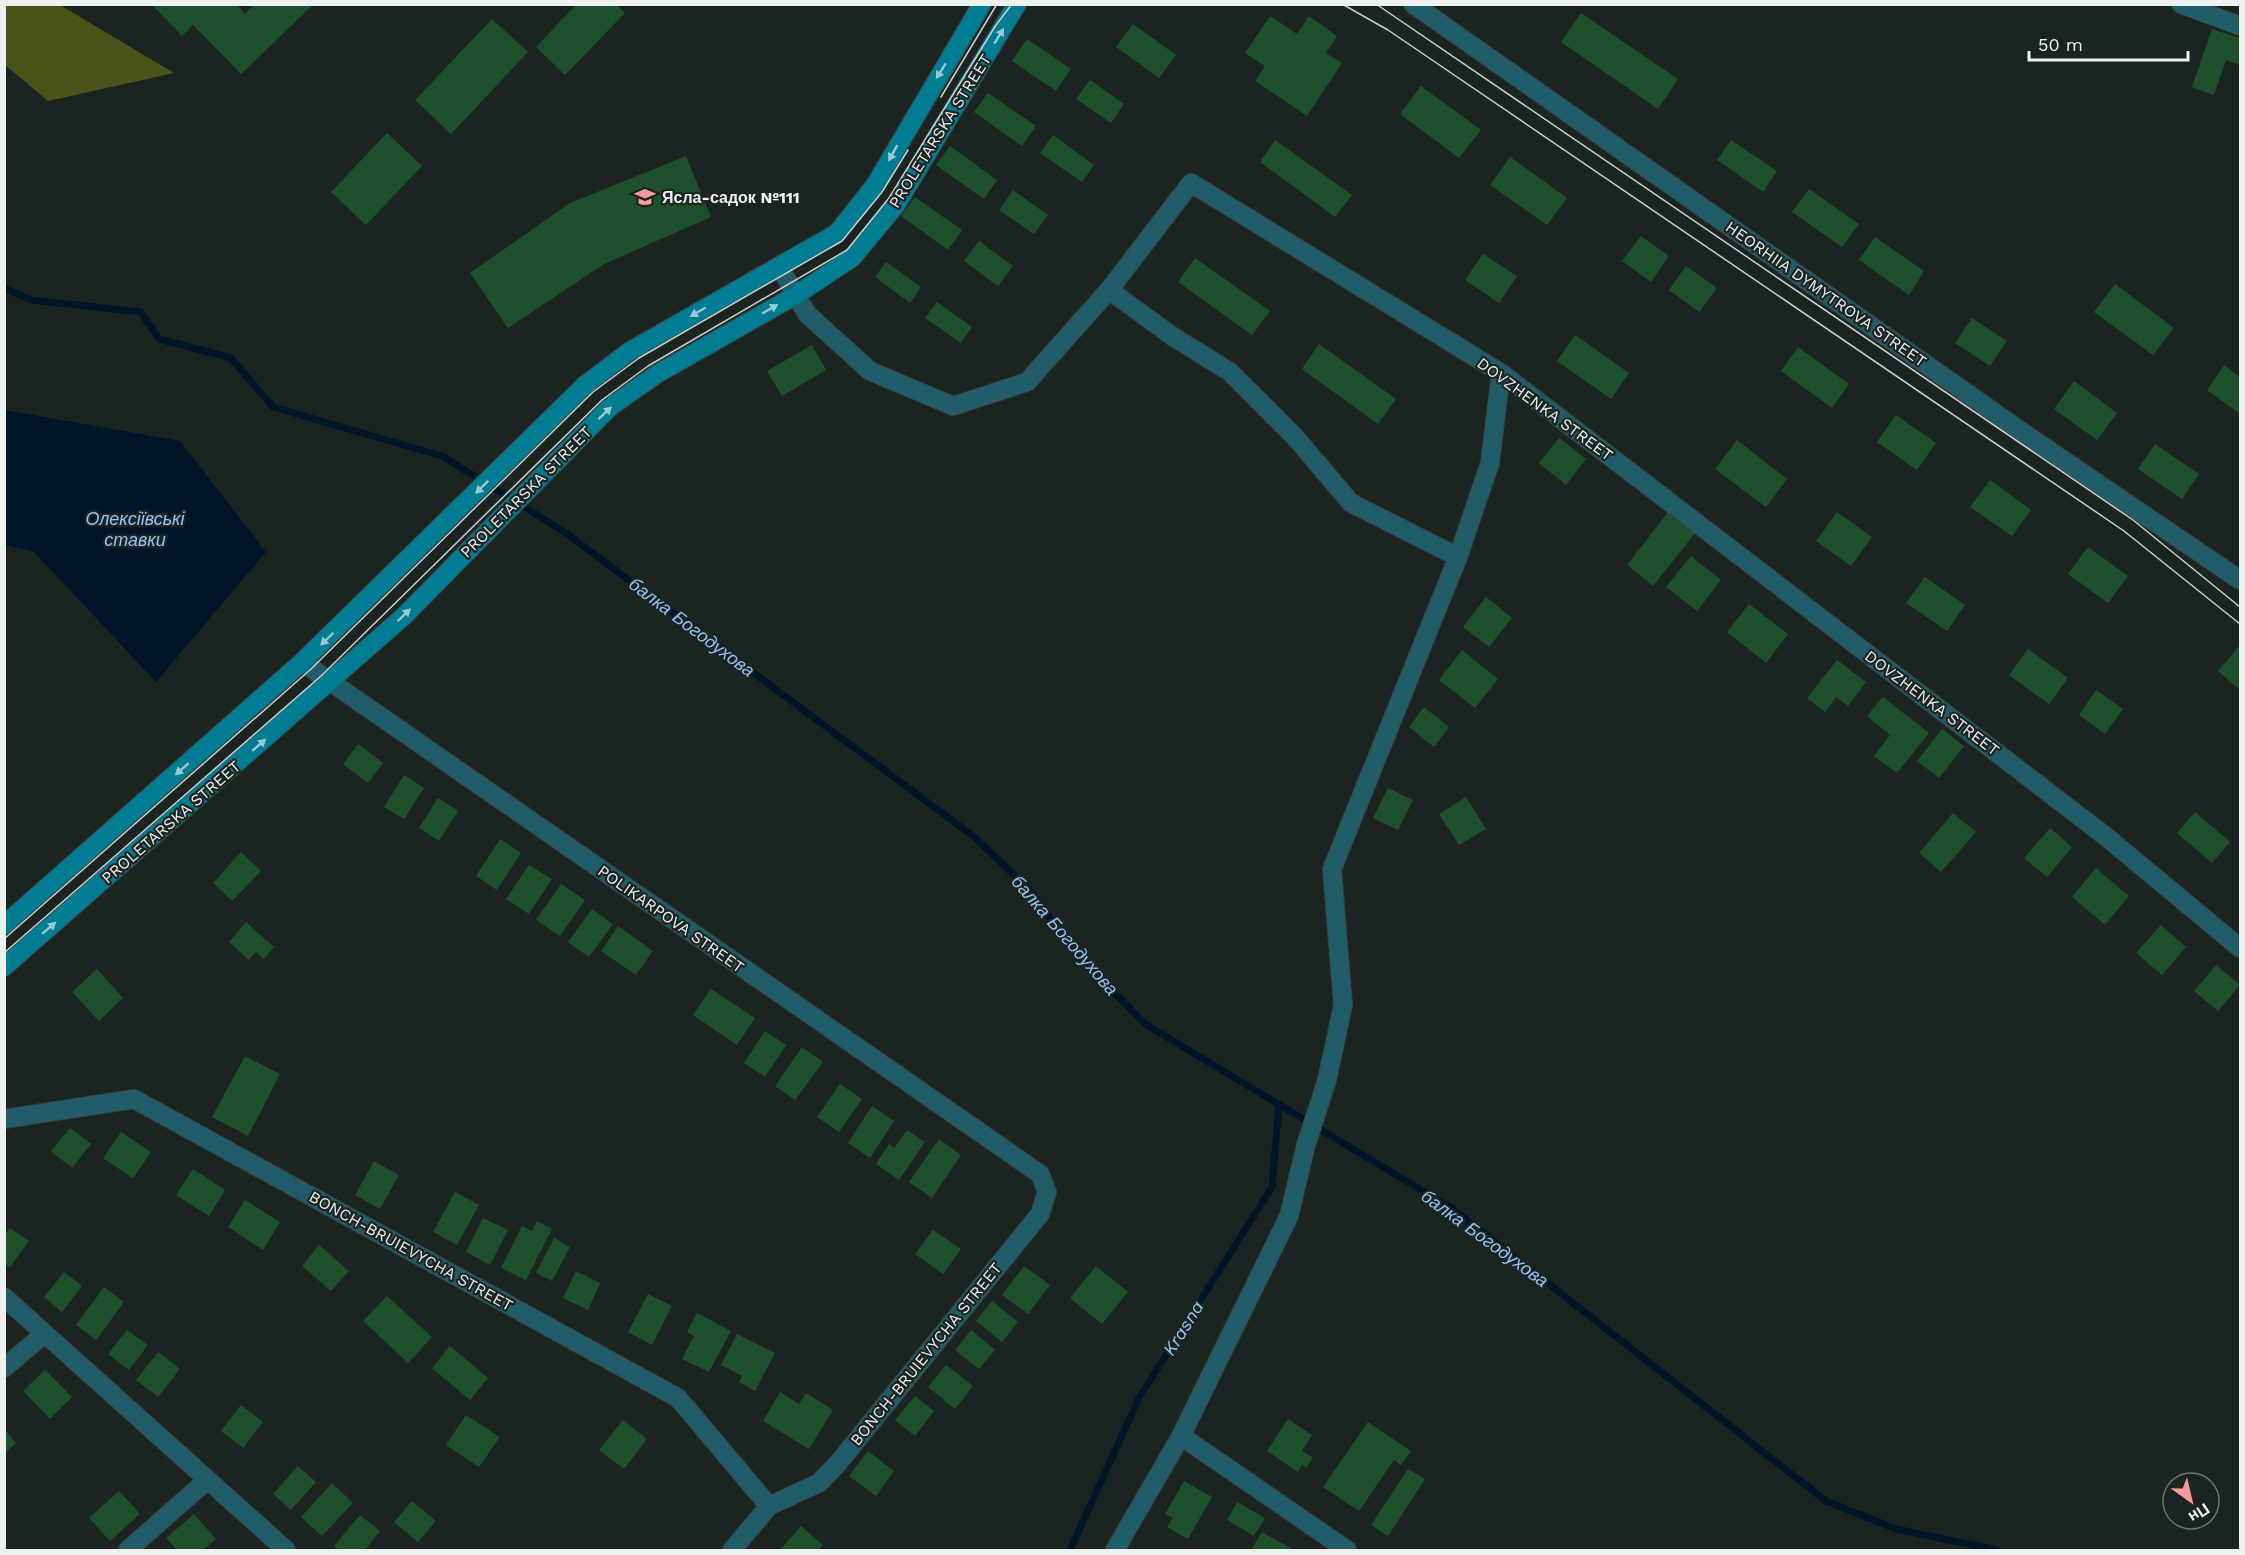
<svg xmlns="http://www.w3.org/2000/svg" width="2245" height="1555" viewBox="0 0 2245 1555" font-family="'Work Sans',sans-serif">
<rect width="100%" height="100%" fill="#1c2422"/>
<path fill="#4a5318" d="M4,5H60L174,73L48,101L5,65Z"/>
<path fill="#001528" d="M5,410L180,441L266,552L156,682L34,552L5,545Z"/>
<g fill="none" stroke-linecap="round" stroke-linejoin="round">
<path stroke="#001528" stroke-width="7" d="M4,288L31,300L141,312L159,339L231,358L273,407L442,456L563,531L973,836L1030,890L1076,954L1145,1024L1453,1209L1826,1501L1896,1529L1997,1550
M1070,1550L1139,1398L1272,1187L1279,1104"/>
</g>
<path fill="#1f502c" d="M151,4H236L245,14L254,4H314L241,74L193,25L182,36Z
M577,4H616L625,13L565,75L536,47Z
M1581,13L1678,79L1658,109L1561,42Z
M1270,16L1297,34L1309,16L1337,36L1326,53L1342,63L1307,116L1255,81L1265,66L1245,53Z
M492,19L528,52L451,134L415,100Z
M1133,24L1176,55L1159,78L1116,47Z
M2212,29L2240,38V65L2226,60L2214,95L2192,87Z
M1027,39L1071,69L1056,91L1012,61Z
M1090,80L1124,104L1111,123L1076,99Z
M1421,86L1481,130L1459,158L1400,114Z
M988,93L1036,126L1022,146L974,112Z
M387,133L422,166L366,225L331,192Z
M1053,135L1094,165L1082,182L1040,153Z
M1275,140L1352,195L1335,217L1260,162Z
M1731,140L1777,171L1763,192L1717,160Z
M950,146L997,180L984,199L936,165Z
M686,156L711,217L604,264L508,328L470,273L570,203Z
M1510,157L1567,198L1547,225L1490,185Z
M1809,189L1859,224L1842,247L1792,212Z
M1013,190L1048,215L1034,234L999,210Z
M915,197L962,230L948,250L901,216Z
M1641,236L1669,256L1651,282L1622,261Z
M1875,237L1924,271L1909,295L1859,260Z
M979,241L1013,266L998,286L964,261Z
M1483,254L1517,276L1499,303L1465,280Z
M1195,258L1270,311L1252,335L1178,282Z
M886,262L921,287L910,303L875,277Z
M1686,266L1717,288L1699,312L1669,290Z
M2115,284L2174,328L2153,355L2094,312Z
M937,302L972,327L961,343L925,318Z
M1972,318L2007,341L1990,366L1955,343Z
M1575,335L1629,373L1611,399L1557,361Z
M1319,344L1396,399L1378,424L1302,369Z
M812,345L826,370L782,396L767,371Z
M1798,347L1849,384L1832,408L1781,371Z
M2224,365L2240,377V414L2207,390Z
M2074,381L2117,413L2097,440L2054,409Z
M1896,415L1936,443L1917,470L1877,442Z
M1559,438L1586,459L1566,485L1539,463Z
M1737,440L1787,479L1766,507L1715,469Z
M2155,444L2199,474L2182,499L2138,469Z
M1990,480L2031,510L2012,536L1970,507Z
M1669,511L1696,532L1653,586L1627,565Z
M1837,512L1872,537L1851,566L1816,541Z
M2088,547L2128,576L2108,603L2068,574Z
M1691,556L1721,580L1697,611L1666,587Z
M1925,577L1965,605L1947,631L1906,603Z
M1486,597L1512,618L1489,647L1463,627Z
M1749,604L1788,634L1766,663L1727,632Z
M2240,645V690L2218,671Z
M2028,649L2068,678L2049,704L2009,675Z
M1462,650L1498,679L1475,708L1439,680Z
M1837,660L1866,682L1848,706L1836,697L1825,712L1807,698Z
M2096,690L2123,709L2105,734L2079,715Z
M1883,697L1929,733L1897,773L1874,756L1890,735L1867,716Z
M1424,707L1449,727L1434,747L1409,727Z
M1942,729L1964,746L1939,778L1917,761Z
M358,744L383,763L368,783L343,764Z
M404,775L424,788L404,819L384,807Z
M1388,788L1413,800L1398,830L1373,818Z
M1466,797L1486,829L1459,845L1439,814Z
M438,798L458,811L439,841L419,828Z
M2195,812L2230,842L2212,863L2177,833Z
M1953,813L1976,832L1941,872L1919,853Z
M2050,828L2072,847L2047,877L2024,858Z
M500,839L521,853L497,890L476,876Z
M241,852L261,871L232,901L213,883Z
M529,865L552,879L529,914L506,899Z
M2096,868L2129,896L2105,925L2072,897Z
M561,884L585,900L560,936L536,920Z
M592,909L613,924L589,957L568,942Z
M246,922L274,947L264,959L256,952L249,960L229,942Z
M2161,925L2186,947L2162,975L2136,953Z
M618,926L653,951L636,975L601,951Z
M2216,965L2240,985L2218,1011L2194,991Z
M97,969L123,998L99,1021L72,992Z
M711,989L755,1018L737,1045L693,1015Z
M765,1031L786,1045L765,1077L744,1063Z
M802,1047L823,1062L795,1100L775,1086Z
M245,1056L280,1074L248,1136L212,1117Z
M840,1084L862,1099L839,1132L817,1117Z
M872,1106L894,1121L870,1158L848,1143Z
M70,1128L91,1144L72,1168L51,1151Z
M907,1130L925,1142L899,1180L876,1164L889,1144L894,1148Z
M121,1132L151,1152L133,1178L103,1158Z
M939,1139L961,1155L932,1198L909,1182Z
M374,1161L399,1175L380,1209L355,1195Z
M193,1169L225,1190L209,1216L176,1195Z
M455,1192L479,1205L457,1245L433,1232Z
M245,1200L280,1222L263,1250L228,1227Z
M483,1218L508,1230L490,1265L466,1252Z
M537,1221L552,1229L526,1280L501,1268L522,1226L532,1231Z
M10,1228L29,1241L10,1267L4,1263V1235Z
M933,1230L961,1249L943,1274L915,1254Z
M554,1238L570,1247L552,1281L536,1273Z
M319,1245L349,1271L331,1291L302,1266Z
M1024,1266L1050,1285L1028,1314L1002,1295Z
M1096,1266L1128,1292L1102,1324L1070,1298Z
M576,1271L600,1283L588,1310L563,1298Z
M64,1272L82,1286L62,1312L44,1297Z
M104,1287L124,1302L96,1340L76,1325Z
M648,1294L672,1306L652,1345L628,1332Z
M387,1296L432,1337L408,1363L363,1321Z
M992,1301L1018,1322L1002,1342L976,1321Z
M697,1313L731,1331L709,1372L682,1359L694,1336L687,1332Z
M127,1330L148,1345L129,1370L108,1354Z
M971,1330L995,1350L979,1369L955,1350Z
M737,1334L775,1353L755,1391L739,1382L742,1376L721,1365Z
M450,1346L488,1378L470,1400L432,1368Z
M158,1352L180,1369L158,1397L136,1380Z
M946,1365L973,1386L955,1409L928,1387Z
M45,1370L72,1397L50,1419L23,1391Z
M780,1392L799,1404L806,1393L833,1410L809,1449L763,1421Z
M915,1396L934,1411L915,1436L895,1420Z
M241,1405L263,1422L243,1448L221,1431Z
M466,1415L500,1437L479,1467L446,1445Z
M1288,1419L1312,1435L1302,1451L1313,1458L1306,1468L1302,1465L1298,1472L1267,1451Z
M623,1420L647,1439L624,1469L599,1450Z
M1368,1422L1411,1451L1401,1465L1394,1460L1359,1511L1323,1487Z
M5,1430L16,1443L5,1453Z
M868,1451L894,1471L876,1496L849,1476Z
M298,1466L316,1482L291,1510L273,1494Z
M1408,1469L1425,1479L1388,1536L1371,1525Z
M1184,1481L1212,1497L1188,1539L1167,1527L1173,1518L1165,1514Z
M332,1483L353,1503L322,1536L301,1517Z
M119,1491L140,1514L110,1541L89,1518Z
M412,1501L436,1521L418,1542L394,1522Z
M1237,1502L1265,1518L1254,1536L1227,1520Z
M194,1514L216,1539L203,1550H177L166,1538Z
M360,1515L380,1531L365,1550H339L334,1546Z
M801,1526L823,1545L818,1550H780Z
M1262,1532L1294,1550H1251Z"/>
<g fill="none" stroke-linecap="round" stroke-linejoin="round">
<g stroke="#39413f" stroke-width="20">
<path id="minor" d="M2181,4L2240,26
M779,266L807,314L870,371L953,406L1027,382L1109,290L1191,183L1501,373L2104,835L2240,948
M1109,290L1172,336L1230,372L1295,437L1351,503L1458,557
M302,662L1040,1174L1047,1192L1040,1214L839,1462L819,1483L769,1506L732,1550
M4,1119L134,1099L678,1398L769,1506
M4,1297L286,1550
M4,1368L43,1335
M1181,1436L1347,1550
M128,1550L206,1481
M1115,1550L1181,1436L1289,1216L1306,1145L1327,1080L1343,1005L1332,869L1458,557L1490,463L1501,373"/>
</g>
<g stroke="#39413f" stroke-width="20">
<path id="tertiary" d="M1413,4L2025,434L2240,580"/>
</g>
<g stroke="#39413f" stroke-width="20">
<path id="secondary" d="M4,925L302,662L585,385L630,351L837,233L875,185L982,4
M4,967L404,616L610,407L657,374L796,295L852,258L896,205L1017,4"/>
</g>
<use href="#minor" stroke="#215d69" stroke-width="18"/>
<use href="#tertiary" stroke="#215d69" stroke-width="18"/>
<use href="#secondary" stroke="#007d92" stroke-width="18"/>
<path stroke="#cad0cf" stroke-width="1.5" d="M1342,4L1388,30L2124,531L2240,624
M1376,4L2133,520L2240,607
M941,97L997,4
M4,939L311,669L593,392L639,358L842,241L882,192L908,150
M4,953L321,676L602,400L648,366L847,250L889,198L996,25L1012,4"/>
</g>
<defs><path id="oneway-solid" d="M-6-.8H1V-3.2L6.5 0L1 3.2V.8H-6Z" transform="scale(1.5)"/></defs>
<g fill="#9ac9d0">
<use href="#oneway-solid" transform="translate(999 36) rotate(-59)"/>
<use href="#oneway-solid" transform="translate(941 71) rotate(122)"/>
<use href="#oneway-solid" transform="translate(893 153) rotate(119)"/>
<use href="#oneway-solid" transform="translate(770 309) rotate(-30)"/>
<use href="#oneway-solid" transform="translate(698 312) rotate(150)"/>
<use href="#oneway-solid" transform="translate(605 413) rotate(-43)"/>
<use href="#oneway-solid" transform="translate(482 487) rotate(135)"/>
<use href="#oneway-solid" transform="translate(404 615) rotate(-44)"/>
<use href="#oneway-solid" transform="translate(327 639) rotate(136)"/>
<use href="#oneway-solid" transform="translate(259 745) rotate(-41)"/>
<use href="#oneway-solid" transform="translate(182 769) rotate(139)"/>
<use href="#oneway-solid" transform="translate(49 928) rotate(-41)"/>
</g>
<defs>
<g id="school-bare" transform="scale(1.62)"><path d="M0-5L7-2L0 1L-7-2ZM-4 1L0 2.5L4 1V4Q0 6-4 4Z" fill="#f59b99" stroke="#1c2422" stroke-width="2.5" paint-order="stroke"/></g>
</defs>
<g fill-rule="evenodd">
<use href="#school-bare" x="645" y="197"/>
</g>
<g text-anchor="middle" dominant-baseline="central" stroke-width="4.5" stroke-linejoin="round" paint-order="stroke">
<g font-size="16" fill="#edf2f1" stroke="#1c2422">
<text transform="translate(940 131) rotate(-58)">PROLETARSKA STREET</text>
<text transform="translate(1826 294) rotate(35)">HEORHIIA DYMYTROVA STREET</text>
<text transform="translate(1545 409) rotate(36)">DOVZHENKA STREET</text>
<text transform="translate(526 492) rotate(-45)">PROLETARSKA STREET</text>
<text transform="translate(1932 703) rotate(37)">DOVZHENKA STREET</text>
<text transform="translate(171 822) rotate(-41)">PROLETARSKA STREET</text>
<text transform="translate(671 919) rotate(35)">POLIKARPOVA STREET</text>
<text transform="translate(411 1251) rotate(29)">BONCH-BRUIEVYCHA STREET</text>
<text transform="translate(926 1354) rotate(-51)">BONCH-BRUIEVYCHA STREET</text>
</g>
<g font-size="16" font-weight="bold" fill="#edf2f1" stroke="#1c2422" text-anchor="start">
<text x="662" y="197">Ясла-садок №111</text>
</g>
<g font-size="18" font-style="italic" fill="#90c6f7" stroke="#1c2422">
<text x="135" y="518">Олексіївські<tspan x="135" dy="21">ставки</tspan></text>
<text transform="translate(692 627) rotate(37)">балка Богодухова</text>
<text transform="translate(1065 935) rotate(49)">балка Богодухова</text>
<text transform="translate(1485 1238) rotate(36)">балка Богодухова</text>
<text transform="translate(1183 1328) rotate(-58)">Krasna</text>
</g>
</g>
<rect width="2245" height="1555" fill="none" stroke="#edf2f1" stroke-width="12"/>
<g transform="translate(2191 1501) rotate(146)"><circle r="28" fill="#1c2422" stroke="#707675" stroke-width="1.5"/>
<path d="M0-4.5L10 22L0 15L-10 22Z" fill="#f59b99"/>
<text y="-9" font-size="16" font-weight="bold" text-anchor="middle" fill="#edf2f1">Пн</text>
</g>
<path d="M2029 51v9h159v-9" fill="none" stroke="#edf2f1" stroke-width="3"/>
<text x="2038" y="51" font-size="18" fill="#edf2f1" stroke="#1c2422" stroke-width="4.5" paint-order="stroke">50 m</text>
</svg>
